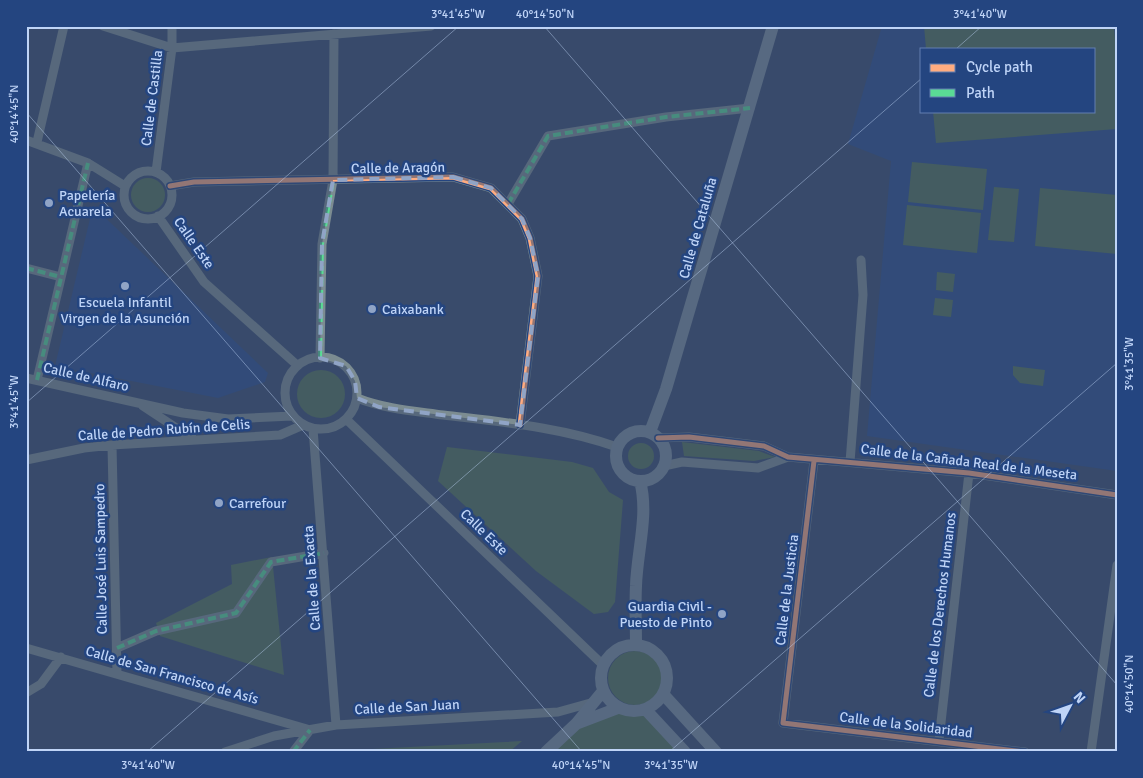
<svg xmlns="http://www.w3.org/2000/svg" width="1143" height="778" viewBox="0 0 1143 778" font-family="Signika,sans-serif">
<rect width="100%" height="100%" fill="#394b6b"/>
<path fill="#2a4d89" fill-rule="evenodd" d="M882,26H1117V471L867,436L891,161L848,144ZM922,49H1094V111H922Z
M93,206L268,373L265,382L218,398L55,366Z"/>
<path fill="#527254" d="M924,26H1114L1117,64V129L936,143L933,111H1094V49H926Z
M912,162L987,169L983,210L908,202Z
M131 195a17 17 0 1 1 34 0a17 17 0 1 1-34 0Z
M994,187L1019,189L1014,242L988,240Z
M1040,188L1117,195V254L1035,246Z
M907,205L981,213L977,253L903,245Z
M937,272L955,274L953,292L936,290Z
M935,298L953,300L951,317L933,315Z
M1013,366L1045,370L1043,386L1020,383L1013,375Z
M297 394a24 24 0 1 1 48 0a24 24 0 1 1-48 0Z
M682,442L759,451L775,457L754,461L684,456Z
M628 456a13 13 0 1 1 26 0a13 13 0 1 1-26 0Z
M447,447L572,462L593,468L609,492L623,500L615,602L608,612L594,614L536,571L438,481Z
M272,557L284,675L160,636L156,623L232,584L231,565Z
M608 678a27 27 0 1 1 54 0a27 27 0 1 1-54 0Z
M618,708L646,710L680,752H550L576,724Z
M522,741L509,752H316Z"/>
<g fill="none" stroke-linecap="round" stroke-linejoin="round">
<path stroke="#7c8c91" stroke-width="9" d="M103,26L172,48L431,26
M26,140L88,163L125,186
M37,142L64,26
M124 195a24 24 0 1 1 48 0a24 24 0 1 1-48 0Z
M156,172L172,48V26
M170,186L194,182L453,177L491,188L522,219L530,238L538,276L520,425
M508,204L548,136L666,117L750,108
M158,216L204,282L297,365
M26,268L61,277
M285 393a36 36 0 1 1 72 0a36 36 0 1 1-72 0Z
M320,358L322,244L333,180L334,34
M26,378L183,413L228,419L292,416
M37,380L88,163
M357,398C385,409 414,411 443,415C501,422 561,427 617,447
M143,406L193,439
M347,420L603,665
M313,429L336,725
M658,438L689,437L764,446L788,457L969,473L1117,495
M112,445L117,673
M26,460L84,448L112,445L280,435L303,425
M814,461L783,723L1025,752
M850,462L863,295L861,260
M664,466L682,462L758,468L788,457
M26,648L307,729
M117,648L156,631L236,613L271,562L324,553
M26,693L41,684L61,657
M939,740L969,473
M225,752L274,736L336,725L558,712L594,702
M293,752L310,730
M1091,752L1117,565"/>
<path stroke="#7d8e9b" stroke-width="12" d="M616 456a25 25 0 1 1 50 0a25 25 0 1 1-50 0Z
M650,432L666,389L773,26
M636,644C636,625 635,605 636,586C637,551 649,515 640,481
M601 678a33 33 0 1 1 66 0a33 33 0 1 1-66 0Z
M664,695L716,752
M646,710L685,752
M576,724L618,708
M546,752L576,724L603,691"/>
<path stroke="#5adb95" stroke-width="4" stroke-dasharray="8 4" stroke-linecap="butt" d="M508,204L548,136L666,117L750,108
M26,268L61,277
M320,358L322,244L333,180
M37,380L88,163
M117,648L156,631L236,613L271,562L324,553
M293,752L310,730"/>
<g stroke="#244580" stroke-width="8">
<path id="cycleway" d="M170,186L194,182L453,177L491,188L522,219L530,238L538,276L520,425
M658,438L689,437L764,446L788,457L969,473L1117,495
M814,461L783,723L1025,752"/>
</g>
<use href="#cycleway" stroke="#ffac80" stroke-width="5"/>
</g>
<path d="M0 0H1143V778H0ZM453,177L491,188L522,219L530,238L538,276L520,425L379,407L357,398L355,381L346,366L320,358L322,244L333,180Z" fill="#394b6b" fill-opacity=".55" fill-rule="evenodd"/>
<path fill="none" stroke="#90a4c6" stroke-width="4" stroke-dasharray="10 6" stroke-linejoin="round" d="M453,177L491,188L522,219L530,238L538,276L520,425L379,407L357,398L355,381L346,366L320,358L322,244L333,180Z"/>
<path fill="none" stroke="#bfd4f7" stroke-width="1" stroke-opacity="0.45" d="M544,26L1117,685M956,49L982,26M26,112L582,752M26,403L459,26M147,752L922,78M669,752L1117,363"/>
<g fill="#90a4c6" stroke="#244580" stroke-width="2">
<circle cx="49" cy="203" r="5"/>
<circle cx="125" cy="286" r="5"/>
<circle cx="372" cy="309" r="5"/>
<circle cx="219" cy="503" r="5"/>
<circle cx="722" cy="614" r="5"/>
</g>
<g text-anchor="middle" dominant-baseline="central" stroke-width="5" stroke-linejoin="round" paint-order="stroke">
<g font-size="14" fill="#bfd4f7" stroke="#244580">
<text transform="translate(152 98) rotate(-83)">Calle de Castilla</text>
<text transform="translate(398 168) rotate(-1)">Calle de Aragón</text>
<text transform="translate(698 228) rotate(-74)">Calle de Cataluña</text>
<text transform="translate(194 243) rotate(55)">Calle Este</text>
<text transform="translate(86 377) rotate(13)">Calle de Alfaro</text>
<text transform="translate(164 430) rotate(-4)">Calle de Pedro Rubín de Celis</text>
<text transform="translate(969 462) rotate(7)">Calle de la Cañada Real de la Meseta</text>
<text transform="translate(484 532) rotate(44)">Calle Este</text>
<text transform="translate(101 559) rotate(-91)">Calle José Luis Sampedro</text>
<text transform="translate(312 578) rotate(-94)">Calle de la Exacta</text>
<text transform="translate(787 590) rotate(-83)">Calle de la Justicia</text>
<text transform="translate(940 605) rotate(-83)">Calle de los Derechos Humanos</text>
<text transform="translate(172 675) rotate(16)">Calle de San Francisco de Asís</text>
<text transform="translate(407 707) rotate(-3)">Calle de San Juan</text>
<text transform="translate(906 725) rotate(7)">Calle de la Solidaridad</text>
</g>
<g font-size="14" fill="#bfd4f7" stroke="#244580" text-anchor="start">
<text x="59" y="195">Papelería<tspan x="59" dy="16">Acuarela</tspan></text>
<text x="125" y="302" text-anchor="middle">Escuela Infantil<tspan x="125" dy="16">Virgen de la Asunción</tspan></text>
<text x="382" y="309">Caixabank</text>
<text x="229" y="503">Carrefour</text>
<text x="712" y="606" text-anchor="end">Guardia Civil -<tspan x="712" dy="16">Puesto de Pinto</tspan></text>
</g>
</g>
<rect width="1143" height="778" fill="none" stroke="#244580" stroke-width="55"/>
<rect x="920" y="48" width="175" height="65" fill="#244580" stroke="#627eb0"/>
<rect x="930" y="64" width="25" height="8" fill="#ffac80" stroke="#627eb0"/>
<text x="966" y="72" font-size="15" fill="#bfd4f7">Cycle path</text>
<rect x="930" y="89" width="25" height="8" fill="#5adb95" stroke="#627eb0"/>
<text x="966" y="98" font-size="15" fill="#bfd4f7">Path</text>
<g transform="translate(1070 706) rotate(49)" stroke="#244580" stroke-width="4" paint-order="stroke">
<path d="M0-4L9 19L0 12L-9 19Z" fill="#bfd4f7"/>
<text y="-8" font-size="14" font-weight="bold" text-anchor="middle" fill="#bfd4f7">N</text>
</g>
<rect x="28" y="28" width="1088" height="722" fill="none" stroke="#bfd4f7" stroke-width="2"/>
<g font-size="12" text-anchor="middle" fill="#bfd4f7">
<text x="458" y="18">3°41'45"W</text>
<text x="545" y="18">40°14'50"N</text>
<text x="980" y="18">3°41'40"W</text>
<text transform="translate(14 114) rotate(-90)" y="4">40°14'45"N</text>
<text transform="translate(1129 364) rotate(-90)" y="4">3°41'35"W</text>
<text transform="translate(14 402) rotate(-90)" y="4">3°41'45"W</text>
<text transform="translate(1129 684) rotate(-90)" y="4">40°14'50"N</text>
<text x="148" y="769">3°41'40"W</text>
<text x="581" y="769">40°14'45"N</text>
<text x="671" y="769">3°41'35"W</text>
</g>
</svg>
